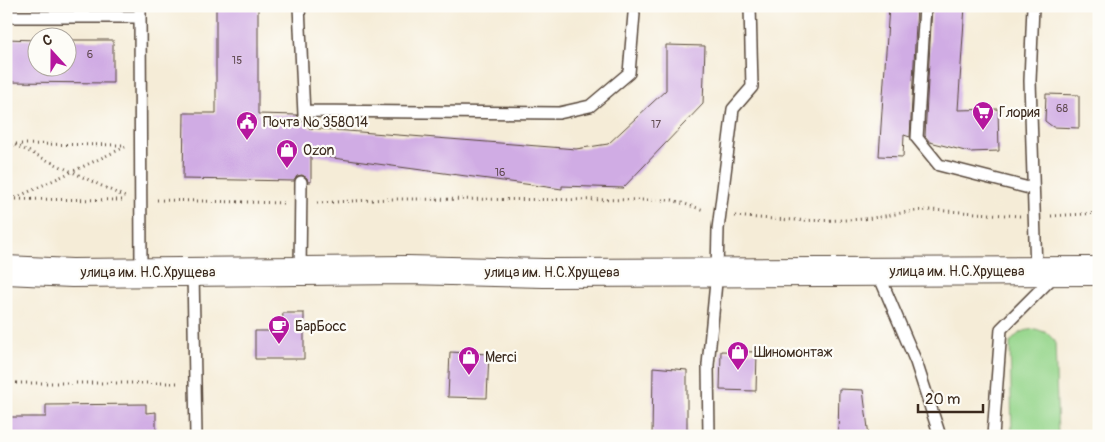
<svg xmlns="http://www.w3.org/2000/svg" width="1105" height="442" viewBox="0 0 1105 442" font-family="Pangolin,sans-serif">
<rect width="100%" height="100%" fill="#fdfcf7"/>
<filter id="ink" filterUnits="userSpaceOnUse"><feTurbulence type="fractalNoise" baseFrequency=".02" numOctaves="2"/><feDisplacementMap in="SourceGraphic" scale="10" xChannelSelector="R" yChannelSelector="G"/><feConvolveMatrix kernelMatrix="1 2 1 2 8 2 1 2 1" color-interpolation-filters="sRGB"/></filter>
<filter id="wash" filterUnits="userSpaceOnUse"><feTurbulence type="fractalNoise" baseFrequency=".0096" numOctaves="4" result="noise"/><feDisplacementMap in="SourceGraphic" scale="20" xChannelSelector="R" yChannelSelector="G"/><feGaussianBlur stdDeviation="1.12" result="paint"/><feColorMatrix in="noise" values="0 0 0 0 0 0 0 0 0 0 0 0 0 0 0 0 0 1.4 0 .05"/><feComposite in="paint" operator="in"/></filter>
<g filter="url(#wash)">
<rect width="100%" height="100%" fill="#f5ecd7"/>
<path fill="#96d68c" stroke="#688055" d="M1036,329L1047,333L1055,341L1058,436H1012L1010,343C1018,332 1024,330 1036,329Z"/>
<g id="blocks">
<path fill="#d0ace4" d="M216,6H258V114L297,115L301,122L309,120V128L576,149L608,144L666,90V45L705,46L703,104L623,188L562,186V189L311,155V182H308L307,178L302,175L297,176L294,181L183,179L184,113H216Z
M889,6H917L910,137L904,135L903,157L879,156Z
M932,6H965L958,110L998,109L999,151L969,152L930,142L925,136Z
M6,39L38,40V68H68V40H113V83L6,82Z
M1046,94L1079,95V128L1053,127L1045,121Z
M283,313H304V359H255V331H274V326H282Z
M721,351L757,352L756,391L720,390Z
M450,352L489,354L487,398L448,397Z
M653,367L687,370V436H652Z
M839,389L863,390L869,436H838Z
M146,404V413L156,412V436H6V417H46V405Z"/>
</g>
</g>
<g filter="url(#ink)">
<use href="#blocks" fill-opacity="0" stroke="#57473a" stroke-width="1"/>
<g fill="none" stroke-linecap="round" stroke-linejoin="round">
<g stroke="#57473a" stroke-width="14">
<path id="service" d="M140,6L141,272
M299,6L304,115
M925,6L917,138L939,165L1033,189
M1033,6L1030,81L1036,271
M6,17H140
M304,111L559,113L590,106L629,73L634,14
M193,272L196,436
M300,272L301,182
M878,273L916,362L940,436
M709,436L708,365L717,272L718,229L733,109L752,87L750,6
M993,436L1001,329L1055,275"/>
</g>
<g stroke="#57473a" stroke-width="30">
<path id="primary" d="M6,270L72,273L407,270L544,273L1099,271"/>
</g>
<path stroke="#57473a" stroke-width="3" stroke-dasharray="1 4" stroke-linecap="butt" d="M16,144L125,145
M6,147L13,144L125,197
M6,197L13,199L125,147
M6,199L126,200
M157,200L286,203
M317,203L389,199L672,200L704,210
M735,216C777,220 820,222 863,219C886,217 908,210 932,210L1020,216
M1051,216L1099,213
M6,383H181"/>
<use href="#service" stroke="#fff" stroke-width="11"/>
<use href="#primary" stroke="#fff" stroke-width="28"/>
</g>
</g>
<defs>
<g id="supermarket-pin" transform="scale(1.125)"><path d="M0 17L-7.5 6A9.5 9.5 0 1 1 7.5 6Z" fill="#b5179e" stroke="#fdfcf7"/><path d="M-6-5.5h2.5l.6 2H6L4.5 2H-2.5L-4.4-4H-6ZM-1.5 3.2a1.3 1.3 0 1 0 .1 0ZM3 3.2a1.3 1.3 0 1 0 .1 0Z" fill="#fff"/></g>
<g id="civic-pin" transform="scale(1.125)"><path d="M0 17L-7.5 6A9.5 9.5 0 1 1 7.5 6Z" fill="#b5179e" stroke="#fdfcf7"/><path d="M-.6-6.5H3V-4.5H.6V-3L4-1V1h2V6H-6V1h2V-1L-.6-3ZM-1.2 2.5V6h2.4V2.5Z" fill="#fff"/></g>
<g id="shop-pin" transform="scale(1.125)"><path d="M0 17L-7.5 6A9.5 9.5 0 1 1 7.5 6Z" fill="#b5179e" stroke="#fdfcf7"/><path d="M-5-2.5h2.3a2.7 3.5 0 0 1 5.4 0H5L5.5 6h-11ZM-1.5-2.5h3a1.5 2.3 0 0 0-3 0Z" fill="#fff"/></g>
<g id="cafe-pin" transform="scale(1.125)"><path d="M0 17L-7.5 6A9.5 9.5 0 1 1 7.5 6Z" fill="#b5179e" stroke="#fdfcf7"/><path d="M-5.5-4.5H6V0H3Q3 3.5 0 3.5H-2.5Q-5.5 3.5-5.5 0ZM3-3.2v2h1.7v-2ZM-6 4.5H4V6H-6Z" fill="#fff"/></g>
</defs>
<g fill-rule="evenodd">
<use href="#supermarket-pin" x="983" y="112"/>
<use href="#civic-pin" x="247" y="122"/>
<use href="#shop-pin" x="287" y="150"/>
<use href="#cafe-pin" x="279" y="326"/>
<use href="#shop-pin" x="738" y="352"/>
<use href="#shop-pin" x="469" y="357"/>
</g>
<g text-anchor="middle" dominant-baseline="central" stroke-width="4.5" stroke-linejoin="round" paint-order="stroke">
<g font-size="11" fill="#604a50">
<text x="90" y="54">6</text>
<text x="237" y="60">15</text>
<text x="1062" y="108">68</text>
<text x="656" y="124">17</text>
<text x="500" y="172">16</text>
</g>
<g font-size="14" fill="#3b2a1e" stroke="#fdfcf7" text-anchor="start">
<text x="999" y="112">Глория</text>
<text x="263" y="122">Почта № 358014</text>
<text x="303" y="150">Ozon</text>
<text x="295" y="326">БарБосс</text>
<text x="754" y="352">Шиномонтаж</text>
<text x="485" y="357">Merci</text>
</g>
<g font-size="14" fill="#3b2a1e" stroke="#fdfcf7">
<text x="957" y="271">улица им. Н.С.Хрущева</text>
<text x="148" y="272">улица им. Н.С.Хрущева</text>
<text x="552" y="272">улица им. Н.С.Хрущева</text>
</g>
</g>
<rect width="1105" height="442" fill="none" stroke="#fdfcf7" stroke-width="25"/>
<g transform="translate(52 52) rotate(339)"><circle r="24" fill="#fdfcf7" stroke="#afa8a0"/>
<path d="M0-4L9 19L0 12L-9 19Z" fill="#b5179e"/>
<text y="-8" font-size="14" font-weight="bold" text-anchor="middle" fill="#3b2a1e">С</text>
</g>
<path d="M918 404v8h65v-8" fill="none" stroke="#3b2a1e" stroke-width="2.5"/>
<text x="925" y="404" font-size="15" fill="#3b2a1e" stroke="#fdfcf7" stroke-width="4" paint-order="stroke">20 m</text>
</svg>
